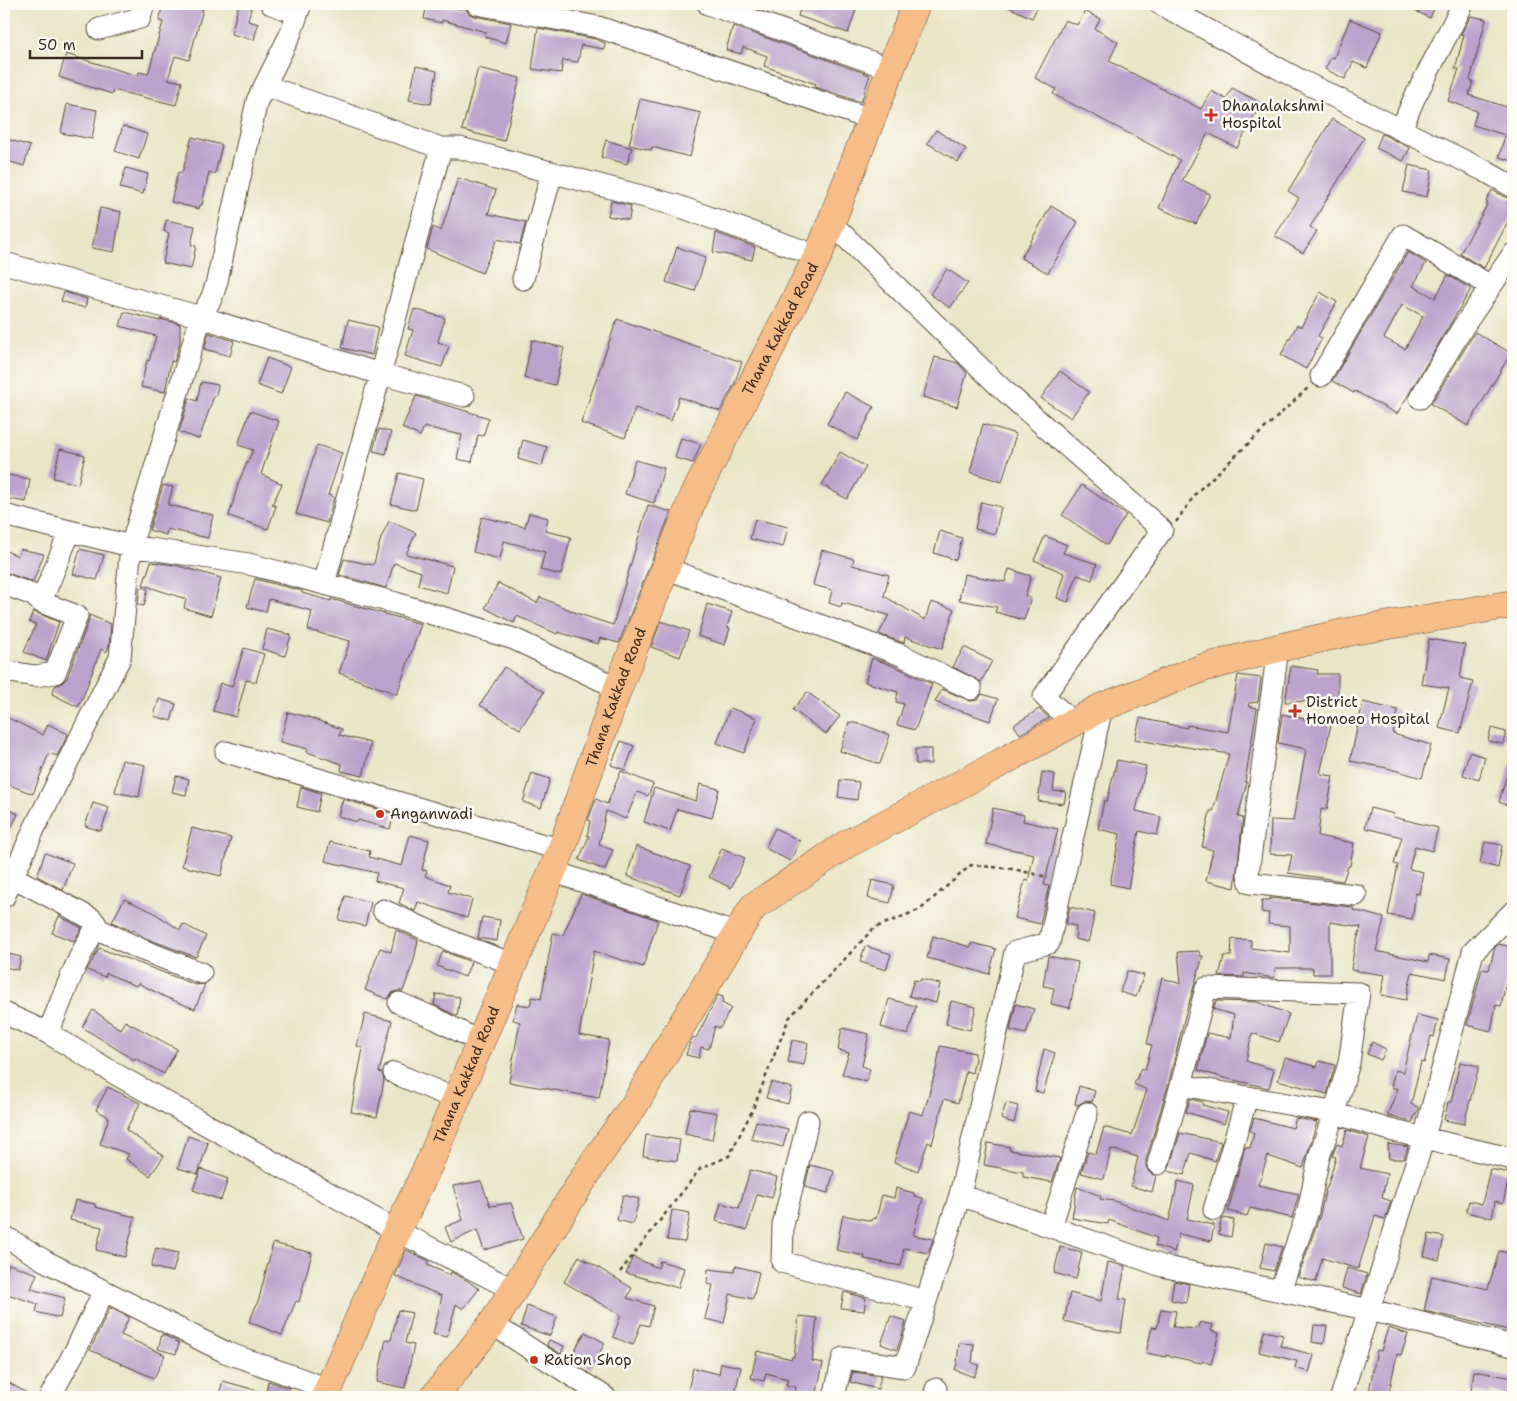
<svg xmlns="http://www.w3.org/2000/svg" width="1517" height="1401" viewBox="0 0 1517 1401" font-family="'Shantell Sans',sans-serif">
<rect width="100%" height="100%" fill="#fdfcf7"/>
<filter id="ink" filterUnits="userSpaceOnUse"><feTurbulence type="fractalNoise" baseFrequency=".02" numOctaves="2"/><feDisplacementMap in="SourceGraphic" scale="10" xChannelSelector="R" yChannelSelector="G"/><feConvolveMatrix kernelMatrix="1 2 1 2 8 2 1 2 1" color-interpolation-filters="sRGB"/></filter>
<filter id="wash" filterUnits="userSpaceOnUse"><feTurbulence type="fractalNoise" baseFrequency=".0096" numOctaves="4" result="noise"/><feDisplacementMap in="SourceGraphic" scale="20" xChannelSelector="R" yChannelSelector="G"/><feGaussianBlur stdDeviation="1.12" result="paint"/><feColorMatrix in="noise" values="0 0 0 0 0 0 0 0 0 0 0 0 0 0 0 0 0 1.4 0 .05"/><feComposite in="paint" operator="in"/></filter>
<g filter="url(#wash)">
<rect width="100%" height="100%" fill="#eae5c6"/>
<g id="blocks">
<path fill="#bba1cb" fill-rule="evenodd" d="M163,4H181L203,9L189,60L175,56L168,79L182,82L176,105L113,90L112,94L59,77L66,54L138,76L139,72L148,74L163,22L159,21Z
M239,4H252L248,21L258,24L254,40L231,34Z
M427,4H438L461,9L462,6L465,7L469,14L474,16L511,23L506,43L485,37L486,32L442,20V23L424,19Z
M802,4H858L848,33L798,16Z
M1002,4H1039L1032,18Z
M1401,4H1436L1430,18Z
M1085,11L1100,19L1095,29L1118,42L1109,61L1201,109L1211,91L1226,99L1232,88L1261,103L1237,148L1208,133L1182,181L1210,194L1196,224L1159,208L1180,160L1053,94L1056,89L1035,78L1065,20L1077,25Z
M1471,16L1486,19L1470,80L1473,81L1469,95L1513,109V161L1499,157L1505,135L1473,125L1477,111L1448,101L1459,69H1455L1464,35L1461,34Z
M1350,19L1382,32L1367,68L1353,62L1345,79L1325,69L1331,57L1334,58Z
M733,26L870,75L861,102L815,87L816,84L764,66L767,56L743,47L741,54L726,50Z
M538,28L595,39L605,43L604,49L581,45L578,62L563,60L561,73L532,69Z
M416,66L437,71L431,104L409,100Z
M478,68L520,78L504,141L462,130Z
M640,99L701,113L690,157L652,147L651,150L629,145Z
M67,104L97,110L92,139L61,133Z
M1332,119L1364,138L1310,227L1317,231L1303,253L1275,236L1299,198L1288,191Z
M123,126L147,134L139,159L115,151Z
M936,130L966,149L958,162L927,143Z
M1382,134L1410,148L1403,161L1376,148Z
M192,137L222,145L215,174L209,172L202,205H200L199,209L171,202L178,172L182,173Z
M4,138L30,146L24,166L4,160Z
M606,140L632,148L627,164L601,157Z
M1409,165L1432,170L1427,197L1403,192Z
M126,168L148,174L143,194L120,188Z
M458,178L496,190L488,214L526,222L520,244L497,239L482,273L427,249L433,227L441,231Z
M1492,190L1507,198L1513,199V212L1484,268L1460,254L1488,203L1486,202Z
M611,201L631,206L629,220L608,216Z
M1051,206L1078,222L1048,273L1021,258Z
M100,208L121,212L114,252L92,248Z
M166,220L195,226L191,245L196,246L191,269L163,263L169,233L164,231Z
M716,233L755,247L752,260L713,252Z
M677,247L706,257L695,291L666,282Z
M1408,252L1426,263L1413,286L1435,298L1448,275L1471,289L1397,414L1355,391L1354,393L1332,381ZM1402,305L1423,316L1405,349L1384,338Z
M947,269L968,283L950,308L930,294Z
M64,292L87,299L85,308L61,301Z
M1320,292L1337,302L1318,336L1322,338L1306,369L1281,355L1297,325L1301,327Z
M414,309L445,318L438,342L449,346L442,367L405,356L413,330L408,329Z
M124,312L160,321V319L180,324V342L174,362L171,361L165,392L141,387L147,360L149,361L156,336L120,326Z
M617,319L742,362L734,385L720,411L679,397L671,421L635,408L625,438L581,423Z
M348,320L378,327L372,355L342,348Z
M1475,332L1511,353L1468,426L1431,404Z
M209,333L234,341L230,356L204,349Z
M532,340L564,348L555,385L524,378Z
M935,357L958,363L967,373L957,407L923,397Z
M267,358L291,367L281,394L257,385Z
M1060,371L1089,392L1071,418L1041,398Z
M201,382L218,385L216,396H214L199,439L179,432L189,398L197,401Z
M845,392L874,407L857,440L827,424Z
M416,396L489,418L483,436L478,435L472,462L457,459L462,435L424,427L420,436L402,428Z
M250,411L279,421L261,474L282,484L272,505L276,506L268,529L229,516L239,481L253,450L238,445Z
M983,424L1016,434L1002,482L970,472Z
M379,429L391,432L386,454L373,451Z
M681,438L701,444L693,463L675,458Z
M523,440L547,447L542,466L518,459Z
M317,445L342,453L328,495L334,497L327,523L296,514Z
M60,449L85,455L78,484L53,478Z
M840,452L866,467L847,499L822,485Z
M635,460L664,468L654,503L625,494Z
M399,473L423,479L416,510L391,504Z
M8,475L30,479L26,502L4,498Z
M163,485L173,487L168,505L213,515L208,538L167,529L166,535L149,530Z
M1082,485L1126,515L1107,545L1062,515Z
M981,502L1001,507L995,534L975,529Z
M648,505L671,512L619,643L600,638L598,644L558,632L557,634L517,616L514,623L485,608L498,583L537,603L540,597L579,614L613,625Z
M529,513L548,518L545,531L571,537L561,575L540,570L545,552L504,541L500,559L473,552L482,517L525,527Z
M755,519L788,527L783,547L750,539Z
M389,521L416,533L406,554L453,566L447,593L418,585L421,572L394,563L386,588L339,575L344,559L372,565L374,563L381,538Z
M940,531L962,538L956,560L934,553Z
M1045,536L1067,545L1063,553L1097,564L1092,580L1077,575L1068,602L1057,598L1064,573L1034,560Z
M20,549L44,554L33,582L4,572V550L18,556Z
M80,549L104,555L97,580L73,574Z
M822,550L854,559L852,565L889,575L884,596L925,620L931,602L954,609L942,649L905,637L904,643L879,634L889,615L842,603L841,607L829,603L832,590L813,585Z
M151,562L175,565L221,578L211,616L184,608L186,599L143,585Z
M1009,569L1031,576L1025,596L1031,598L1024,620L995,612L997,607L959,600L964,574L1005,582Z
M255,579L302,591V593L331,601V599L421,624L397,694L339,673L350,641L308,630L312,611L269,599L266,612L247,607Z
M140,587L148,589L144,606L138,605Z
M707,604L732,612L727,627L730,628L725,645L698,636Z
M33,611L59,622L46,661L24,652L36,624L29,622Z
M89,615L111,624L109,647L106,652L101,649L84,694L78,707L52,694L55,686L62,683L67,678L89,620Z
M661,621L689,631L680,657L651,647Z
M267,629L291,635L285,656L262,649Z
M1429,639L1465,645L1460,678L1473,681L1460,733L1439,728L1449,688L1421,684Z
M964,647L992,661L981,682L953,667Z
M244,648L264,654L256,682L246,680L236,717L213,711L220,683L232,687Z
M872,658L896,667L932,684L915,730L897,725L904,704L896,702L898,692L865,682Z
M1291,666L1318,670L1317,674H1338V701L1285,702Z
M504,667L544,692L520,729L480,705Z
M1238,675L1261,678L1258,702L1249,703L1248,706L1257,708L1245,782H1247L1238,817L1243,818L1235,888L1206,881L1213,850L1202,847L1210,811H1213L1229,754L1174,745V747L1135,739L1140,718L1187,728V725L1228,732Z
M942,689L971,701L978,700L982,694L998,699L990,721L935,702Z
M807,692L840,716L826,734L793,710Z
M159,699L176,704L171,721L154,716Z
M1363,702L1398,710L1393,734L1431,745L1422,778L1387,768L1350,761Z
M730,708L757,718L744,753L717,743Z
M1039,709L1049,718L1020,734L1014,725Z
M288,712L308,717L342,729L339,735L371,743L363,776L341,771L342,764L307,752L308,749L280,742Z
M1282,714L1331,725L1320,774L1333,776L1327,810L1321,809L1318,836L1354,843L1350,866H1348L1343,881L1288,873L1292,855L1270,854L1271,820L1293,821L1306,749L1278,743Z
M4,716L43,735L48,724L68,734L57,756L49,753L33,794L4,783Z
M849,722L864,725L890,735L880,764L840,751Z
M1491,728L1506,732L1503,744L1488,741Z
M621,741L634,746L625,770L611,765Z
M915,749H931V764H916Z
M1469,752L1485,757L1479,780L1463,775Z
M122,760L145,765L139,797L115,792Z
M1117,760L1146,766L1136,811L1161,817L1157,835L1139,831L1128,888L1110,884L1120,834L1098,829L1104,801H1107Z
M1510,764H1513V807L1499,802Z
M621,771L653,784L648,796L637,792L626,819L606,811L599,845L613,850L605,870L579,860L589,836H587L590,821L588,820L596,799L607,804Z
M1042,772L1055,774L1053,791L1066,792L1064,804L1038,801Z
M532,773L550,779L541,808L523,802Z
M176,776L189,779L186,795L172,792Z
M840,780L859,782L857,800L838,797Z
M700,784L719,789L712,818L677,809L670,831L644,822L654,788L696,801Z
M301,787L321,793L317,812L297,807Z
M343,799L394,814L390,829L358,820L357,822L338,816Z
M93,803L109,808L101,831L85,826Z
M4,807L18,814L4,842Z
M993,808L1024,815L1023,821L1058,829L1044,885L1049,886L1040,924L1015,918L1025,880L1028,881L1034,854L986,844Z
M1370,808L1394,814L1393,817L1438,828L1432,851L1415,846L1409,869L1423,872L1419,894L1416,893L1412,919L1388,915L1398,865L1394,864L1402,837L1365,828Z
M192,828L231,838L221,876L182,866Z
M775,828L800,841L790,861L765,848Z
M410,835L429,840L422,870L427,871L425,876L450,885L448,892L472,899L467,918L418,902L415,911L399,903L404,888L375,881L377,873L325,861L330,842L370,851L369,857L402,866Z
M1485,842L1502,845L1498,868L1480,863Z
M636,846L690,866L680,895L627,876Z
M722,848L745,858L731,888L709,877Z
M45,853L73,863L63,890L37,876Z
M872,880L894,885L890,903L868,898Z
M581,894L658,920L643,967L594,951L579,1035L609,1040L599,1098L509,1082L520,1022L513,1020L517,1004L530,1006L532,997L541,999L553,933L563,935Z
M345,896L371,902L365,926L339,920Z
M1270,898L1353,907V910L1384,918L1376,951L1428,962L1429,955L1450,959L1446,979L1412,972L1406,1000L1381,995L1385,975L1351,970L1354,950L1361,927L1330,922V974H1313V968H1275L1274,978L1244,973V977L1219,976L1224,956H1231L1232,939L1251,940V948L1290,953V926L1268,924L1269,913L1261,912L1262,900H1270Z
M124,899L153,912L180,930L183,924L206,936L196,957L145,938L133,930L132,931L112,922Z
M1070,907L1095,913L1088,942L1075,939L1076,926L1066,924Z
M59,916L82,928L74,941L52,933Z
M482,917L500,920L497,941L478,938Z
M396,930L418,940L414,960L403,991H397L392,993L387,999L365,990L380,948L391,952Z
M933,936L970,947L972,943L996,949L989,974L927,958Z
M1499,944L1513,948V966L1510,965L1501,1006L1496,1005L1491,1031L1467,1025L1482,969L1489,970L1495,947Z
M865,946L891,954L886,970L860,962Z
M99,948L196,985L205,984L195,1009L165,997L138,983L136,986L106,973L105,977L87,970Z
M443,951L471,962L465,977L437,966Z
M1199,951L1200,956H1203L1185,1016L1169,1082L1146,1160V1166L1149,1172L1156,1176L1152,1192L1131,1186L1138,1157L1111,1149L1104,1179L1081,1173L1088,1152L1096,1154L1104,1127L1132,1135L1147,1090L1134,1084L1141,1068L1145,1070L1152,1045L1147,1044L1161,981L1162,978L1181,984L1178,952Z
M4,953L21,957L18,970L4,967Z
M1048,956L1078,962L1070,1008L1051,1004L1054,988L1043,986Z
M1127,971L1144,975L1136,997L1120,992Z
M921,979L940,984L936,1003L909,996L914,980L920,981Z
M436,994L460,997L457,1016L434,1005Z
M718,995L723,997L722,1003L731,1008L720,1028L715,1026L709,1049L701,1047L699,1058L686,1055L690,1042L693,1037L696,1038Z
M889,999L916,1006L908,1035L881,1027Z
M951,1001L976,1007L970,1030L946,1024Z
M1216,1001L1257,1002L1289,1014L1279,1042L1252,1033L1246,1061L1274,1070L1269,1088L1224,1078L1198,1070L1207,1033L1231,1038L1234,1015L1213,1009Z
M1016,1004L1034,1009L1026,1034L1010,1030Z
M93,1010L120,1029L125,1021L177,1049L164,1074L135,1058L134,1060L82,1027Z
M365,1014L392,1021L379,1072L382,1073L384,1080L377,1117L351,1112L363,1048L357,1046Z
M1417,1015L1438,1020L1434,1037L1431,1036L1424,1063L1421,1062L1411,1104L1419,1108L1412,1122L1388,1116V1113L1398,1089L1391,1087L1395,1070L1403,1072Z
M842,1028L869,1034L862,1066L870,1069L866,1082L842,1074L849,1053L838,1050Z
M792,1040L808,1043L804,1065L788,1062Z
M1372,1042L1386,1049L1381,1060L1367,1054Z
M940,1046L975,1053V1059L972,1073L966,1071L958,1103L944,1099L932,1144L928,1142L918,1171L894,1162L909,1111L923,1115L937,1066Z
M1044,1049L1055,1053L1043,1093L1035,1091Z
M1285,1058L1317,1067L1319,1061L1335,1065L1327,1094L1278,1080Z
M1460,1062L1479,1066L1464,1124L1444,1120L1448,1102H1451Z
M771,1082L792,1088L788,1104L766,1098Z
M1079,1086L1095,1091L1092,1102L1085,1101L1078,1105L1075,1104Z
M108,1087L140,1103L126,1130L164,1156L150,1176L126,1159L129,1154L100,1144L109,1117L96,1110Z
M1190,1099L1203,1102L1202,1105L1228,1112L1224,1124L1186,1112Z
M1006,1103L1018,1106L1014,1123L1001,1119Z
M690,1108L717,1113L712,1140L685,1134Z
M1254,1118L1293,1128L1296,1118L1317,1122L1303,1168L1268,1156L1258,1185L1299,1194L1292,1218L1250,1208L1247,1216L1228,1211L1245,1147L1250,1148L1254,1133L1250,1131Z
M756,1121L788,1129L783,1147L751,1139Z
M1347,1130L1369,1137L1360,1168L1387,1174L1382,1198L1391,1201L1385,1219L1375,1216L1358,1269L1322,1258L1316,1282L1298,1277L1320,1215L1326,1188H1327L1336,1157L1332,1156L1337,1144L1342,1146Z
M1180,1133L1221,1142L1215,1161L1191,1153L1184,1175L1168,1171Z
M646,1135L680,1140L677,1161L643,1156Z
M188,1136L208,1143L198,1174L178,1168Z
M988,1143L1010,1147L1009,1150L1060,1158L1052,1182L1023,1177V1172L984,1165Z
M1388,1144L1408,1147L1404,1159H1389Z
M810,1165L834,1171L828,1193L805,1187Z
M201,1169L228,1179L221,1200L193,1190Z
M1490,1169L1510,1173L1503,1203L1495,1201L1492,1218L1466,1212L1469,1201L1482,1204Z
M750,1170L777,1177L772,1198L757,1194L747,1230L716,1221L721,1203L739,1208Z
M481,1181L490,1206L511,1203L523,1239L484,1250L477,1230L451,1242L445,1227L463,1220L453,1186Z
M1178,1181L1194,1185L1187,1219L1214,1225L1211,1241L1179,1234L1174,1252L1155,1246L1157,1238L1109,1220L1108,1224L1072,1218L1077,1187L1101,1196L1100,1199L1114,1201L1169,1221Z
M896,1188L914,1193V1196L923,1198L913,1235L933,1239L928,1253L904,1248L901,1266L864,1259L865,1256L836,1250L843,1215L872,1221L873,1218L876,1219L882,1195L894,1198Z
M623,1195L639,1199L633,1224L617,1220Z
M75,1200L95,1204V1207L135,1217L125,1257L96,1250L102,1227L70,1220Z
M672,1210L690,1213L685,1242L667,1240Z
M1224,1218L1234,1220L1231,1237L1219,1234L1221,1220Z
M1429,1234L1444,1237L1439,1260L1424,1256Z
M273,1243L312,1253L299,1302L296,1301L282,1335L249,1322L259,1299Z
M1266,1243L1282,1247L1274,1271L1260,1268Z
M1060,1247L1082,1252L1076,1279L1054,1273Z
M156,1248L178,1253L173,1272L151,1267Z
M406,1250L429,1261L427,1265L450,1275L451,1272L468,1281L479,1289L463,1309L456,1304L447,1337L433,1334L442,1296L395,1276Z
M1499,1251L1513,1254V1273L1508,1293L1513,1294V1312L1509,1330L1424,1311L1432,1276L1488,1289Z
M579,1256L632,1288L627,1298L654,1306L649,1326L641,1324L633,1345L613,1337L620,1318V1315L564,1282Z
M633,1257L658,1268L660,1261L684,1268L678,1288L626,1273Z
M1108,1262L1125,1266L1119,1299L1126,1300L1121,1333L1096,1329L1064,1321L1070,1293L1101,1301Z
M9,1264L37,1274L31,1289L65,1298L60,1318L36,1312L38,1304L4,1293V1280Z
M735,1266L759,1272L753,1299L730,1294L724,1323L705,1319L713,1285L707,1284L708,1269L734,1272Z
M1347,1268L1367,1274L1361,1294L1342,1288Z
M1174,1281L1189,1284L1186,1303L1171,1300Z
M844,1292L866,1298L864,1311L841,1308Z
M527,1306L557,1317L550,1336L521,1326Z
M110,1308L129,1317L121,1335L165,1355L154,1378L90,1350Z
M1161,1309L1176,1311L1173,1327L1197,1329L1200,1322L1213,1325L1211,1331L1219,1333L1211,1364L1203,1361L1201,1363L1166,1355V1357L1146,1353L1152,1327L1157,1328Z
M398,1310L412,1313L405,1343L414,1345L405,1388L377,1382L386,1339L391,1340Z
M799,1316L817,1318L812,1361L823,1363L816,1397H793L796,1387L786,1385L788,1379L766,1373L764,1381L751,1378L757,1351L792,1359V1356L794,1357Z
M891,1316L906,1322L897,1350L881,1344Z
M1314,1325L1327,1326L1324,1344L1312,1342Z
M1388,1328L1408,1334L1401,1355L1397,1354L1388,1397H1368L1377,1350L1381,1351Z
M1264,1331L1283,1335L1280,1346L1314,1355L1309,1372L1295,1368L1297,1361L1259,1352Z
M585,1332L605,1343L591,1368L571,1357Z
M162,1334L179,1343L176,1354L158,1349Z
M549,1340L564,1346L561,1354L547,1345Z
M959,1343L974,1344L972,1363L979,1365L974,1377L955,1370L957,1363Z
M721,1363L741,1367L734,1397H694L687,1395L693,1368L719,1374Z
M1474,1371L1513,1378V1397L1491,1391L1490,1394L1471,1391Z
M853,1372L881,1376L878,1389L850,1382Z
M4,1380L34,1397H4Z
M223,1381L266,1393L268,1381L289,1388L288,1397L267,1394V1397H218Z"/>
</g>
</g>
<g filter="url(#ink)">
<use href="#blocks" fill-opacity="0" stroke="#554637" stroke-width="1"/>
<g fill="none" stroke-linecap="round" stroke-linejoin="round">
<g stroke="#554637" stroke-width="23">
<path id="minor" d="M271,4L297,13
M477,4L598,27L871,119
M708,4L891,69
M1160,4L1300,80L1485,171L1513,187
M99,29L140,18L144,4
M266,86L441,148H460L675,205L818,256
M1401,130L1413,101L1463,4
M831,223L999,386L1162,530L1044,696L1073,723
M4,263L201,317L380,374L464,396
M523,279L552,172
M1321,376L1403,235L1491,286
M1420,398L1463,327L1513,254
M4,515L131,546L249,564L396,603L514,639L618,688
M665,568L901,655L971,689
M4,584L33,595L41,602L77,616L55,673L35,676L4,671
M324,584L441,148
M41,602L70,531
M1278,648L1248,874L1250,883L1356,895
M226,752L544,845L562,848
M552,871L737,934
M13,877L92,919L96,924V928
M4,897L35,827L120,658L131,546L201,317L212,297L217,281L257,101L290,35L301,4
M383,910L456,943L513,964
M399,1003L436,1019L480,1042
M4,1013L48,1033L119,1076L397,1231L514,1290
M48,1033C63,998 75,960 96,928L140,949L201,973
M394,1073L456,1099
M808,1121L783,1225L782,1262L926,1301
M1158,1164L1181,1085
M960,1195L1015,952L1049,943L1102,707
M1214,1210L1247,1097
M1051,1227L1087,1113
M4,1236L47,1262L225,1352L329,1389
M1280,1291L1308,1211L1319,1157L1334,1113L1349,1063L1359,993L1206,988L1181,1085L1326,1111L1334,1113L1390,1130L1513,1159
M492,1324L605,1397
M50,1397L76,1349L104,1291
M834,1397L843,1358L905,1367L960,1195L1162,1266L1370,1310L1513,1346
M934,1397L936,1389
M1341,1397L1424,1138L1473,952L1513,912"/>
</g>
<g stroke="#554637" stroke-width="29">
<g id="major">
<path id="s1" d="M325,1397L397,1231L430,1162L562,848L618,688L694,496L818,256L916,4"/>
<path d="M434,1397L492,1324L594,1162L635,1104L657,1066L753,907L847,844L982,773L1102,707L1203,668L1278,648L1348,632L1513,604"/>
</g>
</g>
<path stroke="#554637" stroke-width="2.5" stroke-dasharray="4 4" stroke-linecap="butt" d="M1176,522L1197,492L1309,387
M620,1272L700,1169L729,1156L753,1109L789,1018L874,928L921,909L971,865L1013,869L1047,877"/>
<use href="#minor" stroke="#fff" stroke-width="21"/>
<use href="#major" stroke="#f7bd88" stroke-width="28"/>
</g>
</g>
<g fill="#c8321e" stroke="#fdfcf7" stroke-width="2">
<path d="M1208.5 107.5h5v5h5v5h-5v5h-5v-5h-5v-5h5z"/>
<path d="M1292.5 703.5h5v5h5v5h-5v5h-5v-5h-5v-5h5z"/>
<circle cx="380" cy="814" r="5"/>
<circle cx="534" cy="1360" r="5"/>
</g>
<g text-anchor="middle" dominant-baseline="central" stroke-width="5" stroke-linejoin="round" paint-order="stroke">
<g font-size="15" fill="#3b2a1e" stroke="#fdfcf7" text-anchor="start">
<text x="1222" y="106">Dhanalakshmi<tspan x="1222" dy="17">Hospital</tspan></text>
<text x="1306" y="702">District<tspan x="1306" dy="17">Homoeo Hospital</tspan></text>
<text x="390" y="814">Anganwadi</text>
<text x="544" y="1360">Ration Shop</text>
</g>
<g font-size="15" fill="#3b2a1e" stroke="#fdfcf7">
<text stroke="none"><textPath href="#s1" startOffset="1162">Thana Kakkad Road</textPath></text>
<text stroke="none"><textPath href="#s1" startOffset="758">Thana Kakkad Road</textPath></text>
<text stroke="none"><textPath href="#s1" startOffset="352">Thana Kakkad Road</textPath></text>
</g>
</g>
<rect width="1517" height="1401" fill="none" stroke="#fdfcf7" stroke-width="20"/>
<path d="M30 50v8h112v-8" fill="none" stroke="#3b2a1e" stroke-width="2.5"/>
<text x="38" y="50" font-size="15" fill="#3b2a1e" stroke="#fdfcf7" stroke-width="4" paint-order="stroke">50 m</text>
</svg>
